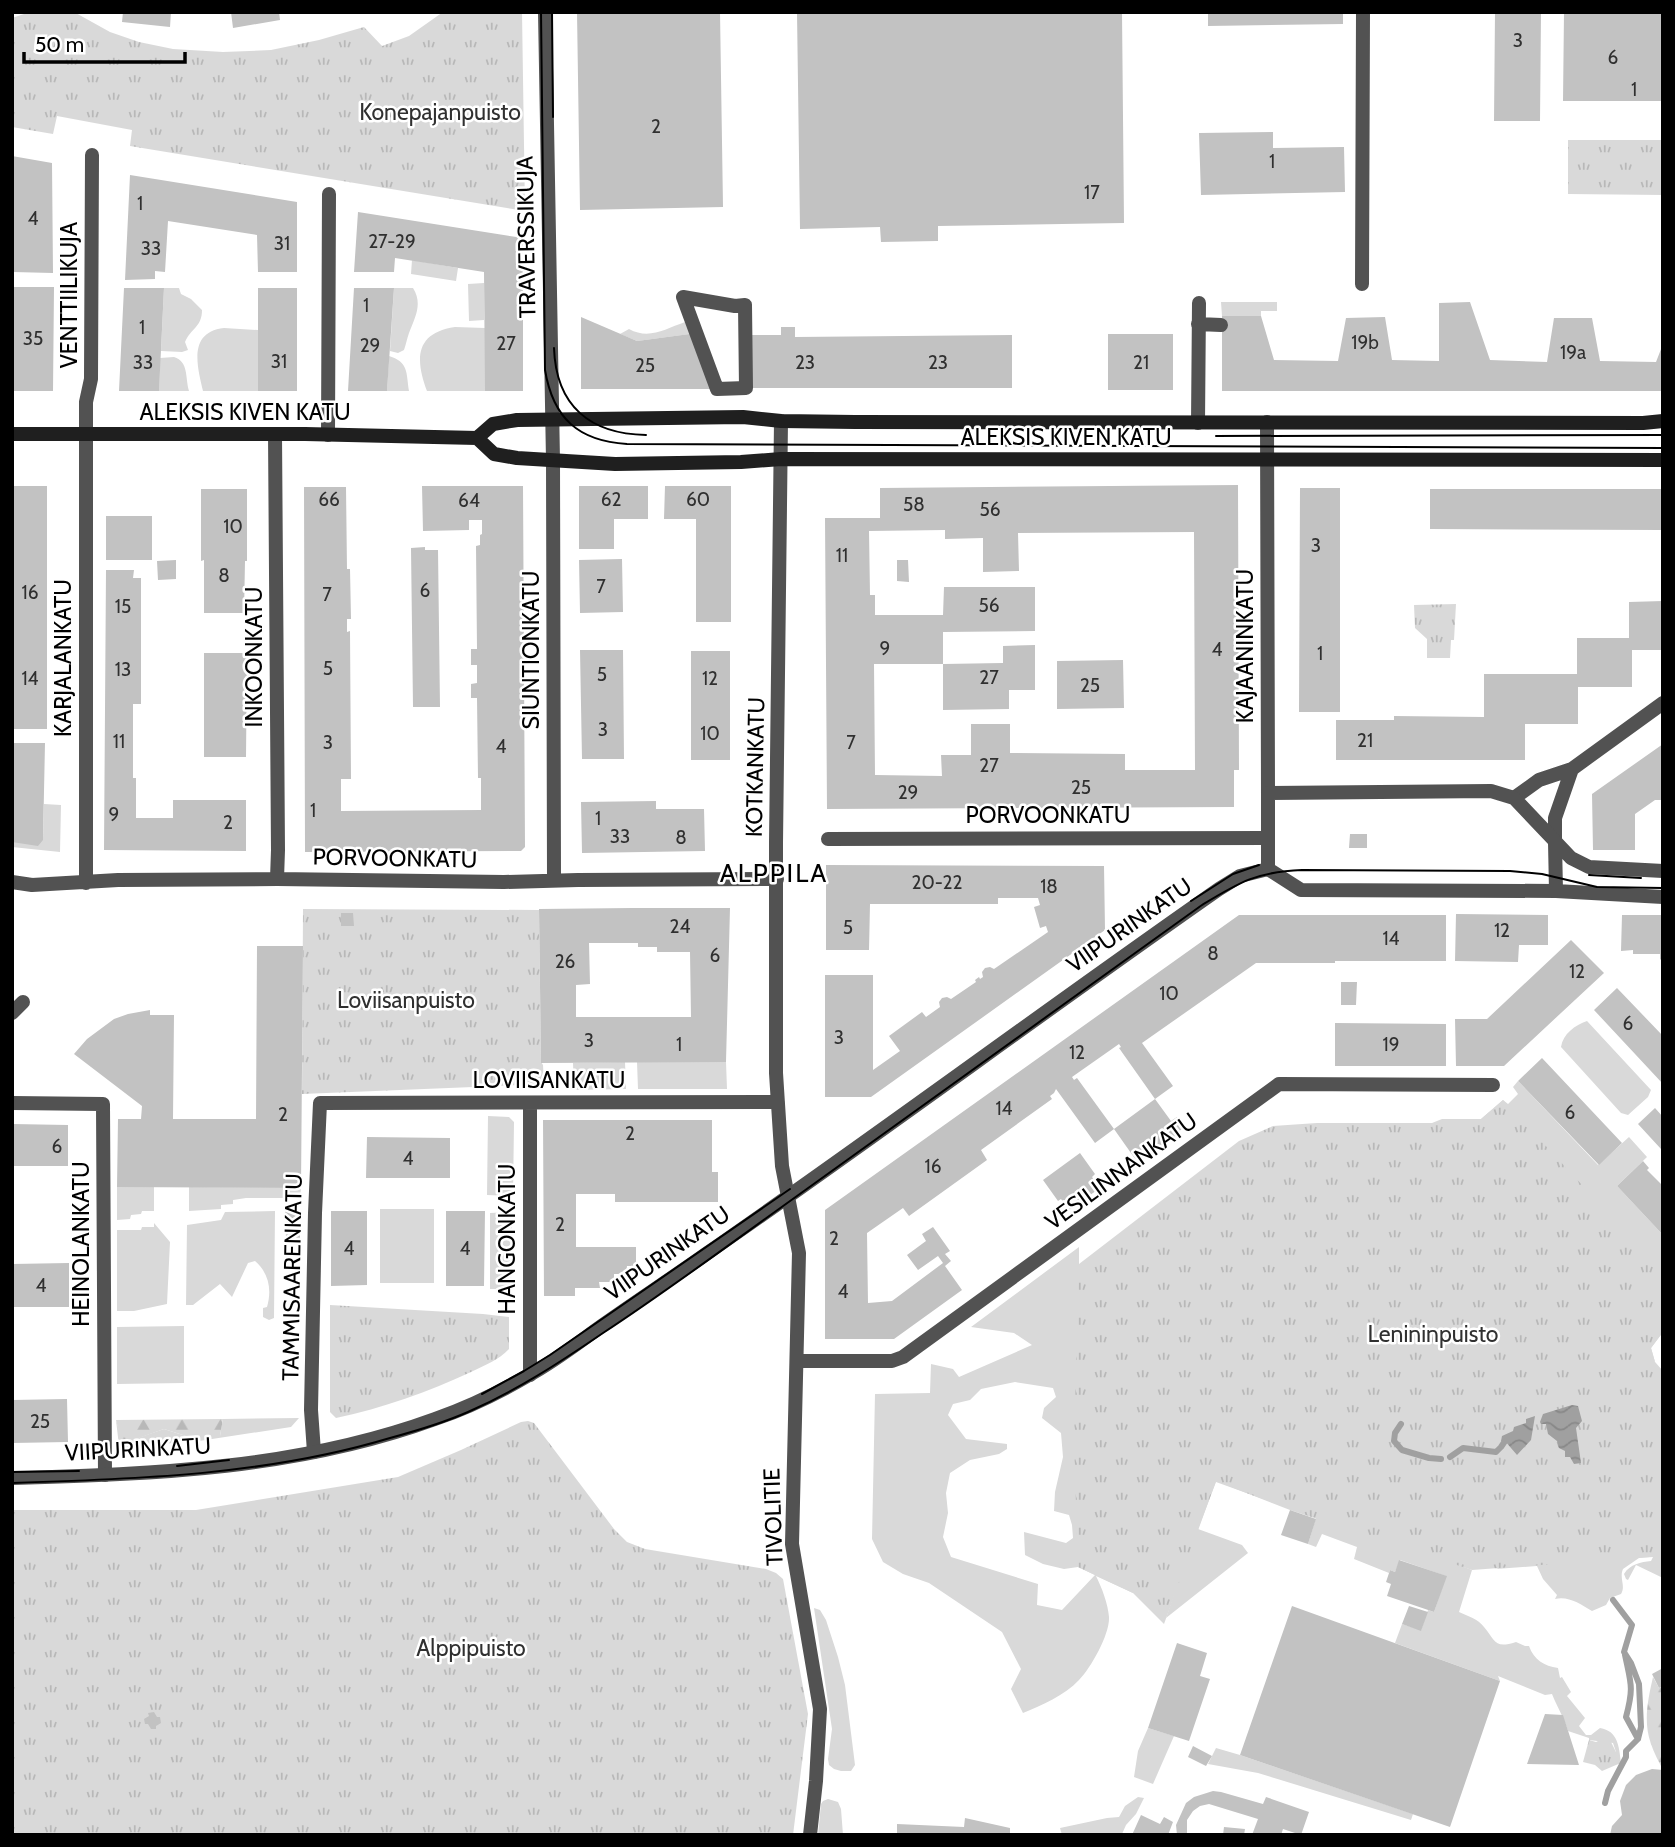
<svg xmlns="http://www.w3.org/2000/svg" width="1675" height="1847" viewBox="0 0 1675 1847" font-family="Cabin,sans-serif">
<defs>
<pattern id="forest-firs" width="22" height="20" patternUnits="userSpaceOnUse" patternTransform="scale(1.75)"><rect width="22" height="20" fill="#d9d9d9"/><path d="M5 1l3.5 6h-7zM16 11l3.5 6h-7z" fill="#b8b8b8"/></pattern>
<pattern id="park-tufts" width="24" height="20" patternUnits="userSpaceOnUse" patternTransform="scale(1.75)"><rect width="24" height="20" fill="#d9d9d9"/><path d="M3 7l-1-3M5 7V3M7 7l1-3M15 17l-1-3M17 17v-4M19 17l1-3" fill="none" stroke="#b8b8b8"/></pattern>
<pattern id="water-waves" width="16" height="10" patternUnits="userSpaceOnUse" patternTransform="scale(1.75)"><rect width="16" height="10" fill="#a0a0a0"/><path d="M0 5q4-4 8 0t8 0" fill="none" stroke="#888"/></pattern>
</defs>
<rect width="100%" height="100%" fill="#fff"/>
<path fill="#d9d9d9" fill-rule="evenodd" d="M412,260L458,268L456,281L411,274Z
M484,283V320L469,321L468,284Z
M164,288H179L181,294L191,299L202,310C202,327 191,328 185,342L188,350L182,352L161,351Z
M394,288H413C423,304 415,317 409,333C407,339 406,344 404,350L398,353L390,351Z
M1221,302H1277V311H1261V316H1222Z
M685,322L690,334L637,341L620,334L629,329C649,340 665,329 685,322Z
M455,327L485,328V391H427C415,359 415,333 455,327Z
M224,328L258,330V391H203C197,366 188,332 224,328Z
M389,356C409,362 406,373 409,391H387Z
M174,357C189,362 185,377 189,391H159L160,358Z
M44,804L61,805L60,852L12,847V842L43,840Z
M1587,1021L1651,1090L1648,1097L1628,1115L1621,1113L1561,1047C1563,1034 1575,1025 1587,1021Z
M625,1062L626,1089L574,1090L573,1063Z
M637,1062H726L727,1089H638Z
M1518,1081L1598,1165L1629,1137L1647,1157L1617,1186L1663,1235V1332L1651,1348L1655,1362L1663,1371L1442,1119H1481L1503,1100L1508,1104L1518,1094L1513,1087Z
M488,1116L509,1117L514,1122L513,1196L487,1195Z
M117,1187H154V1211H142L141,1214L131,1215L130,1219L117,1220Z
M189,1187L301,1188L300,1198H246L233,1200V1204L221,1205V1209L189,1211Z
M380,1209H434V1283H380Z
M275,1211L274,1318L269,1320L263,1317V1308L267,1307C272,1290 269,1273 255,1261L248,1263L232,1297L220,1284L193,1305H186L187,1225L221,1220L225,1212Z
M512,1212L511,1289H490V1213Z
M154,1223L170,1242L167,1304L134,1311H117V1230H141L142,1227H154Z
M1079,1247V1302L1133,1593L1096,1576C1102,1588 1108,1604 1109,1617C1110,1634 1091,1668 1079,1680C1064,1696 1042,1705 1023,1713L1011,1689L1021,1669L1002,1632L929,1583L903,1574L883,1562L872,1539L875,1394L930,1393L931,1364L953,1369L959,1377L1032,1345L1014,1333L971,1327ZM1015,1382L1053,1388L1056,1397L1044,1408L1042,1418L1061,1433L1063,1457L1055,1492L1054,1511L1069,1515L1072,1525L1073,1538L1066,1543L1024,1532L1025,1555L1043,1564L1064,1569L1078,1567L1095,1575L1062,1610L1037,1605L1038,1584L951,1557L943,1537L948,1513L946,1493L950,1473L970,1460L999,1454L1007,1449V1444L966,1439L948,1415L953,1404L970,1400L981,1389Z
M184,1326V1383L117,1384V1327Z
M299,1418L291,1427L199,1441L122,1447L119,1446L116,1420L123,1443L164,1429L186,1436H220L223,1419Z
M1215,1473L1472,1570L1459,1612C1468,1616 1478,1619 1484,1627C1496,1641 1494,1649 1516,1642L1525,1646H1529C1534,1660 1544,1666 1558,1668L1560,1678L1562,1677L1571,1692L1567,1696L1585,1718L1579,1726L1586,1735H1591L1600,1728C1618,1731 1619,1746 1621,1763L1616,1765V1752L1613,1743L1589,1740V1738L1568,1731C1564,1717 1557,1707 1552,1694L1545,1695L1498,1676L1500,1681L1395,1643L1402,1624L1421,1630L1428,1610L1434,1612L1446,1576L1400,1560L1395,1572L1390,1570L1389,1573L1354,1559L1357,1547L1322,1534L1316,1547L1308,1544L1316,1518L1216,1482L1198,1529L1242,1545L1248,1553L1166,1618L1164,1624Z
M1663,1500V1578L1636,1565L1628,1580L1626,1579L1624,1574C1630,1564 1641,1562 1651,1561L1653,1557L1639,1558L1623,1569C1619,1578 1626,1586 1621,1594L1610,1598L1606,1605L1592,1611C1580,1604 1569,1596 1555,1599L1557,1595L1543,1579L1537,1566L1496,1569Z
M814,1608L820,1610L826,1620L838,1657L845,1685L855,1765L851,1771H841L834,1769L829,1765L828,1759L832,1729Z
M1148,1728L1174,1736L1153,1784L1134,1777L1138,1751Z
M1216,1748L1240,1755L1413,1814L1411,1820L1258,1773L1208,1764Z
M1138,1797L1144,1798L1136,1814L1126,1825L1122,1834L1062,1835L1060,1828L1107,1818L1119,1817L1125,1806Z
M828,1799L838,1802L841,1809L843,1835H818L821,1804L823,1801Z"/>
<path fill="url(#forest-firs)" d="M223,1419L220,1436H186L164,1429L122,1444L116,1420Z
M1653,1677L1659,1688L1663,1686V1770C1659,1762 1654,1753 1651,1744C1643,1722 1648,1699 1653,1677Z"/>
<path fill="url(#park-tufts)" d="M30,12H74L110,32L139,42L173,49L223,52L271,50L319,40L364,27L382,46L409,36L443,12H522L525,211L130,146L132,130L57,116L53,134L12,127V18Z
M1568,140H1663V195L1568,194Z
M1456,604L1454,640H1451L1450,658H1427V639L1415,628L1414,605Z
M303,909L539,910L541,1062L543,1065L544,1084L302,1094Z
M1503,1100L1663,1272V1332L1651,1348L1655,1362L1663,1371V1556L1472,1570L1290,1510L1216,1481L1164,1624L1133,1593L1078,1567L1074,1442L1079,1264L1239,1141L1273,1126L1317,1123H1432L1442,1119H1481Z
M330,1305L483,1314L509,1317V1349C499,1360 485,1365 471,1372C428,1392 383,1408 336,1418L330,1412Z
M528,1421L534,1423L614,1529L627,1542L645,1549L766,1569L776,1573L783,1579L808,1714L793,1835H12V1510H196L398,1477L461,1450L521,1422Z
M1608,1736L1616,1752V1765L1602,1771L1595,1765L1583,1762L1589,1740L1596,1742Z"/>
<path fill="url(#water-waves)" d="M1572,1405L1578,1406L1582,1421L1576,1428L1581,1463L1574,1464L1570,1457H1565V1451L1559,1448L1557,1441L1548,1434L1546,1424H1541L1540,1422L1543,1414Z
M1535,1416L1531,1440L1517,1455L1505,1441H1501L1502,1436L1513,1431L1514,1427L1526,1423V1419Z"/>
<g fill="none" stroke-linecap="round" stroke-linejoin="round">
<path stroke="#a0a0a0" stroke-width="6" d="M1401,1424L1395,1433L1394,1441L1402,1450L1429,1458L1441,1459
M1450,1457L1463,1448L1496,1452L1501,1447L1505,1441
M1625,1655C1631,1684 1634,1687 1626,1717L1638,1739
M1605,1803L1608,1791L1626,1757V1751L1638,1739L1641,1727L1639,1684L1631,1663L1624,1652L1632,1625L1613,1600"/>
</g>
<path fill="#c2c2c2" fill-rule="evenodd" d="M123,12H171L170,27L122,22Z
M231,12H279L280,20L233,28Z
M577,12H720L723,207L580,210Z
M797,12H1122L1124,223L938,226V241L881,242L880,227L800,229Z
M1208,12H1343V24L1208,26Z
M1495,12H1541L1540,121H1494Z
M1564,12H1663V101H1563Z
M1273,132V148L1344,147L1345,192L1201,195L1199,133Z
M12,156L52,163L53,273L13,272Z
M130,175L297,202V272H258L257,235L168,221L165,272L155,271V279L125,280Z
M358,212L523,238V391H485L484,272L395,258L394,272H354Z
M13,287H54L53,391H13Z
M124,288H164L159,391H119Z
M258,288H297V391H258Z
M354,288H394L387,391H348Z
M1470,302L1490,360L1547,362L1554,318H1592L1600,361L1656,362L1663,344V391H1222V316H1261L1274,360L1338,361L1346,318L1385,317L1392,360L1439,361V303Z
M581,317L637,341L697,333L717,389H581Z
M781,327H795V337L1012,335V388H746V335H781Z
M1108,334H1173V390H1108Z
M1238,485L1239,770H1234V807L827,809L825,518H880V488ZM945,530V539L983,538V572L1019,571L1018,533L1194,532L1195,770H1125V754L1010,753V724H971V755H941L942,776L875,775L874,664H943V632L1035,631V587H944L943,615H875V595H870L869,531Z
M12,486H47V729H12Z
M422,486H523L525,847L521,851L305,852L304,487H346L347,569H350L351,619H347V632L350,631L351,779H341V811L481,810V778H478L477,698H471V684L477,683V665H471V649H477L476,546L480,545V535L482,534V520H469V530L423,531Z
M579,486H648V519H614V549H579Z
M665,486H731V622H696V519H664Z
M1300,488H1340V712H1299Z
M201,489H247V561H245L244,613H204V560L201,561Z
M1430,489H1663V530L1430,529Z
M106,516H152V560H106Z
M425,547V550H438L440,707H413L411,548Z
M622,559L623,612L580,613L579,560Z
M176,560V579L158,580L157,561Z
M897,560H908L909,582L897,581Z
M106,570H134L133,578H141V704H133V778H136V818H173V800H246V851L104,850Z
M1663,601V650H1632V687H1578V724H1525V760H1336V720H1394V716L1484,717V674H1577V638H1629V602Z
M1035,645V690H1009V709L943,710V664L1003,663V646Z
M580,650H623L624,759H582Z
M691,651H730V760H691Z
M204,653H247L246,757H204Z
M1123,660L1124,708L1057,709V661Z
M12,743H45L43,840L38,846L12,842Z
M1663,744V800H1655L1635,814V850H1593L1592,794Z
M656,801V809H704L705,851L582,853L581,802Z
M1350,834H1367V848H1349Z
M826,865L1104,866L1105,930L871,1097H825V975H873V1070L900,1051L889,1036L922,1012L926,1017L940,1007L939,1002L942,998L947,997L951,999L976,982L975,980L979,977L980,979L983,977L982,972L985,968L990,967L994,969L1048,932L1046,926L1040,928L1034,907L1040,905L1038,898H998V904H870L869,950H826Z
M632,908H730L726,1062L541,1063L539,909ZM589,943H638V947H657V952H690L691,1017H576V985L590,984Z
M341,913H353L354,926H341Z
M1456,914L1548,915V945H1519L1518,962L1455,961Z
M1239,915H1446V961H1335V963H1256L1142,1043L1173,1086L1155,1099L1171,1121L1177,1117L1184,1128L1179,1131L1180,1133L1138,1163L1114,1129L1155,1099L1119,1048L1121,1047L1119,1044L1072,1077L1074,1080L1077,1078L1114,1129L1095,1143L1056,1089L1054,1093L1050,1096L1052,1099L981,1150L987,1160L909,1216L903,1208L867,1233L868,1303L892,1301L943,1263L938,1256L918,1270L907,1255L926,1241L922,1234L933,1227L950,1251L945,1254L951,1261L945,1266L962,1290L894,1339H825V1210Z
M1622,915H1663V962L1660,959V954H1633V950L1621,951Z
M1571,940L1604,973L1504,1066H1456L1455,1019H1487Z
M257,946H303L301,1188L117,1187L118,1119H141L142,1106L74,1054L87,1039L114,1019L128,1014L150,1010V1015H174L173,1119H256Z
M1341,982H1357L1356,1005H1341Z
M1617,988L1663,1036V1084L1594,1010Z
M1335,1023L1446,1024V1066H1335Z
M1542,1058L1622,1143L1599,1165L1518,1081Z
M1655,1108L1663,1117V1147L1661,1149L1638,1124Z
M543,1120H712V1172H718V1202H615V1194H576V1247H636V1266H627L626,1274H614V1282H599L600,1288H575V1296H544Z
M12,1124L68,1125V1166H12Z
M367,1137L450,1138V1178H366Z
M1080,1153L1095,1174L1092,1177L1100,1188L1069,1210L1061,1199L1058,1201L1043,1180Z
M1643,1161L1649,1168L1647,1170L1663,1186V1235L1617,1186Z
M285,1211H299L300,1238H286Z
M331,1211H367V1285L331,1286Z
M446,1211H485L484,1286H446Z
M69,1263V1307H12V1264Z
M67,1399L68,1442L12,1443V1400Z
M1290,1510L1316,1519L1308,1544L1281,1535Z
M1399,1560L1447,1576L1434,1612L1387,1596L1391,1584L1386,1582L1390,1570L1395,1572Z
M1292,1606L1500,1681L1450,1827L1240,1755Z
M1409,1606L1428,1612L1421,1631L1402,1624Z
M1177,1643L1207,1653L1200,1676L1210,1679L1189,1741L1148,1728Z
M1663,1668V1686L1659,1688L1652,1674Z
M154,1712L157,1717H160L161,1723L156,1726V1729H151L148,1724H145L144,1719L149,1716L148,1713Z
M1545,1714L1563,1715L1579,1765L1527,1764Z
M1193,1746L1212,1756L1206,1766L1188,1757Z
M1652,1769L1663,1770V1835H1610L1612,1826L1622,1815L1620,1801L1626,1785L1636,1775Z
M1213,1791L1221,1792L1263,1804L1266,1797L1309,1812L1301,1835L1283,1829L1281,1835H1252L1258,1819L1209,1804L1200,1806L1193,1811L1187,1820V1835H1177L1176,1825L1186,1803L1194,1797Z
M1141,1815L1160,1824L1164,1817L1173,1822L1168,1835H1132Z
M965,1818L1010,1828V1835H897V1824L964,1827Z
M1224,1827L1245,1829L1244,1835H1223Z"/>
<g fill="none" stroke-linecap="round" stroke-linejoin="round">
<path stroke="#525252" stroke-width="14" d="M683,297L735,306L745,305L746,388L717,389Z
M86,434V402L91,379L92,155
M328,435L329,194"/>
<path stroke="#525252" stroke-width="14" d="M545,12L553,460L554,880
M1362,284L1363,12
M1198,324L1221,325
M781,421L776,843V1073L782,1166L799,1253L792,1544L820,1709L816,1781L810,1835
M1267,422L1268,793
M1198,423L1199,303
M275,434L278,850L277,879
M1514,798L1539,780L1572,769L1663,703
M828,839L1268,838
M1555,842V818L1572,769
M12,882L32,885L118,880L277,879L504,882L578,880L777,879
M86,883V434
M12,1013L23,1002
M12,1103L103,1104L105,1475
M797,1361H892L903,1357L1279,1084L1493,1085
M530,1375V1103
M314,1452L311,1410L315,1213L320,1103L778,1102"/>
<path stroke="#525252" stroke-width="14" d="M1555,842L1556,891
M1268,869V793L1491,791L1514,798L1571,858L1589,867L1663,871
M1268,869L1301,890L1556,891L1663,897
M12,1478C156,1474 298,1469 435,1419C467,1408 500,1392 529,1375C555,1361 579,1342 603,1325C637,1301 672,1278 706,1254C878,1135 1047,1009 1219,889L1240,876L1268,869"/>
<path stroke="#1f1f1f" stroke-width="14" d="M12,434H305L477,438L493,424L517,420L743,417L781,421L855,422L1643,423L1663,421
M477,438L494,454L517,458L615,464L741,462L781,459L1663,460"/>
<path stroke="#000" stroke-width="2" d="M541,12L545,370C553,418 578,441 627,444L1663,448
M552,12L553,117
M554,348C556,406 590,434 646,435
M1216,436L1663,435
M1589,875L1641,878
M1191,901L1233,874L1259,865
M482,1394L524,1371L550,1355L790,1189
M177,1466L229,1460
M12,1472L79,1471
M12,1483C140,1479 267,1475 390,1438C416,1431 443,1423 468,1412C516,1391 559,1363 603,1333C658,1297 711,1258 765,1219C910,1115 1056,1010 1202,905C1240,882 1256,872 1302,870L1510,871L1542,874L1597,887L1663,888"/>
</g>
<g text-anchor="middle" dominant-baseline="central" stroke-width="5" stroke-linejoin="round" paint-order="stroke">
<g font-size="19" fill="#303030">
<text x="1518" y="40">3</text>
<text x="1613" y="57">6</text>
<text x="1634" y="89">1</text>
<text x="656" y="126">2</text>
<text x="1272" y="161">1</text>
<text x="1092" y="192">17</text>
<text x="140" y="203">1</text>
<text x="33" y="218">4</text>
<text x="392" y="241">27-29</text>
<text x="282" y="243">31</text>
<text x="151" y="248">33</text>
<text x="366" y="305">1</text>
<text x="142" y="327">1</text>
<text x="33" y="338">35</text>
<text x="1365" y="342">19b</text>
<text x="506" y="343">27</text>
<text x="370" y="345">29</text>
<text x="1573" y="352">19a</text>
<text x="279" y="361">31</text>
<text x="143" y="362">33</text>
<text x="805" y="362">23</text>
<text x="938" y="362">23</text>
<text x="1141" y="362">21</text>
<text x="645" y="365">25</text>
<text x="329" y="499">66</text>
<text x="611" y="499">62</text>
<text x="698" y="499">60</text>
<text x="469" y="500">64</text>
<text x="914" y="504">58</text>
<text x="990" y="509">56</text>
<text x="233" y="526">10</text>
<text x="1316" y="545">3</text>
<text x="842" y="555">11</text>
<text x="224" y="575">8</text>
<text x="601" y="586">7</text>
<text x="425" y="590">6</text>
<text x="30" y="592">16</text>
<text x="327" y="594">7</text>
<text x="989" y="605">56</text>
<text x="123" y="606">15</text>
<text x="885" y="648">9</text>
<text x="1217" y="649">4</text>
<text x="1320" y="653">1</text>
<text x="328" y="668">5</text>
<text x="123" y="669">13</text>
<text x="602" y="674">5</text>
<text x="989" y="677">27</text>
<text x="30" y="678">14</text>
<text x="710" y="678">12</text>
<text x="1090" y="685">25</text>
<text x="603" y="729">3</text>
<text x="710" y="733">10</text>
<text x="1365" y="740">21</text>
<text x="119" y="741">11</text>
<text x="328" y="742">3</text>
<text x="851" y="742">7</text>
<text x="501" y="746">4</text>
<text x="989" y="765">27</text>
<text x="1081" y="787">25</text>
<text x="908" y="792">29</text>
<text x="313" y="810">1</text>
<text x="114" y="814">9</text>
<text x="598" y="818">1</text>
<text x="228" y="822">2</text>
<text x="620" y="836">33</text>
<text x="681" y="837">8</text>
<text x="937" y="882">20-22</text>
<text x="1049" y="886">18</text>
<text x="680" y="926">24</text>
<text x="848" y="927">5</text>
<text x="1502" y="930">12</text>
<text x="1391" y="938">14</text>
<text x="1213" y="953">8</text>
<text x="715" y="955">6</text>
<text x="565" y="961">26</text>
<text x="1577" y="971">12</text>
<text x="1169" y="993">10</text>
<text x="1628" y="1023">6</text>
<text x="839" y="1037">3</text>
<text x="589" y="1040">3</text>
<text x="679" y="1044">1</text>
<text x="1391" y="1044">19</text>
<text x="1077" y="1052">12</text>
<text x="1004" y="1108">14</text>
<text x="1570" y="1112">6</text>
<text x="283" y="1114">2</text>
<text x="630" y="1133">2</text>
<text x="57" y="1146">6</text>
<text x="408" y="1158">4</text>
<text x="933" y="1166">16</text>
<text x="560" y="1224">2</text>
<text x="834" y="1238">2</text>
<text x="349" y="1248">4</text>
<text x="465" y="1248">4</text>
<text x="41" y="1285">4</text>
<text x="843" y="1291">4</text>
<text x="40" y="1421">25</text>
</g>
<g font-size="23" fill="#303030" stroke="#fff">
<text x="440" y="112">Konepajanpuisto</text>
<text x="406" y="1000">Loviisanpuisto</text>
<text x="1433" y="1334">Lenininpuisto</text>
<text x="471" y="1648">Alppipuisto</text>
</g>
<g font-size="23" fill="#000" stroke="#fff">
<text transform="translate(526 237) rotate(-91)">TRAVERSSIKUJA</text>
<text transform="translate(69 295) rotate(-90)">VENTTIILIKUJA</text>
<text x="245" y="412">ALEKSIS KIVEN KATU</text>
<text x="1066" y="437">ALEKSIS KIVEN KATU</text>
<text transform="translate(1245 646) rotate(-90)">KAJAANINKATU</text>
<text transform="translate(531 650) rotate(-90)">SIUNTIONKATU</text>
<text transform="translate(254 657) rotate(-90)">INKOONKATU</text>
<text transform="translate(63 658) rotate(-90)">KARJALANKATU</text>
<text transform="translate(755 767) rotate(-89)">KOTKANKATU</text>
<text x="1048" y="815">PORVOONKATU</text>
<text transform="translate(395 858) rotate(1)">PORVOONKATU</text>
<text transform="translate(1129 925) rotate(-35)">VIIPURINKATU</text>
<text x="549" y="1080">LOVIISANKATU</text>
<text transform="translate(1121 1171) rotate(-36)">VESILINNANKATU</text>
<text transform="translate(507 1239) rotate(-90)">HANGONKATU</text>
<text transform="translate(81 1244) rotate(-90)">HEINOLANKATU</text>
<text transform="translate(667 1253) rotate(-35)">VIIPURINKATU</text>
<text transform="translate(292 1277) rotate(-89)">TAMMISAARENKATU</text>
<text transform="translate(138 1449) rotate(-3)">VIIPURINKATU</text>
<text transform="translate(773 1517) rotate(-92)">TIVOLITIE</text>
</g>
<g font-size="26" letter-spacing="2" fill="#000" stroke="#fff">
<text x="774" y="873">ALPPILA</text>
</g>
</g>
<rect width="1675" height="1847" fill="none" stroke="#000000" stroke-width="28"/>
<path d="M24 52v10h161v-10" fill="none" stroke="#000000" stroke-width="3.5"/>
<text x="35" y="52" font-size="21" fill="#000000" stroke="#ffffff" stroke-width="5" paint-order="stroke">50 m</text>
</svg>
